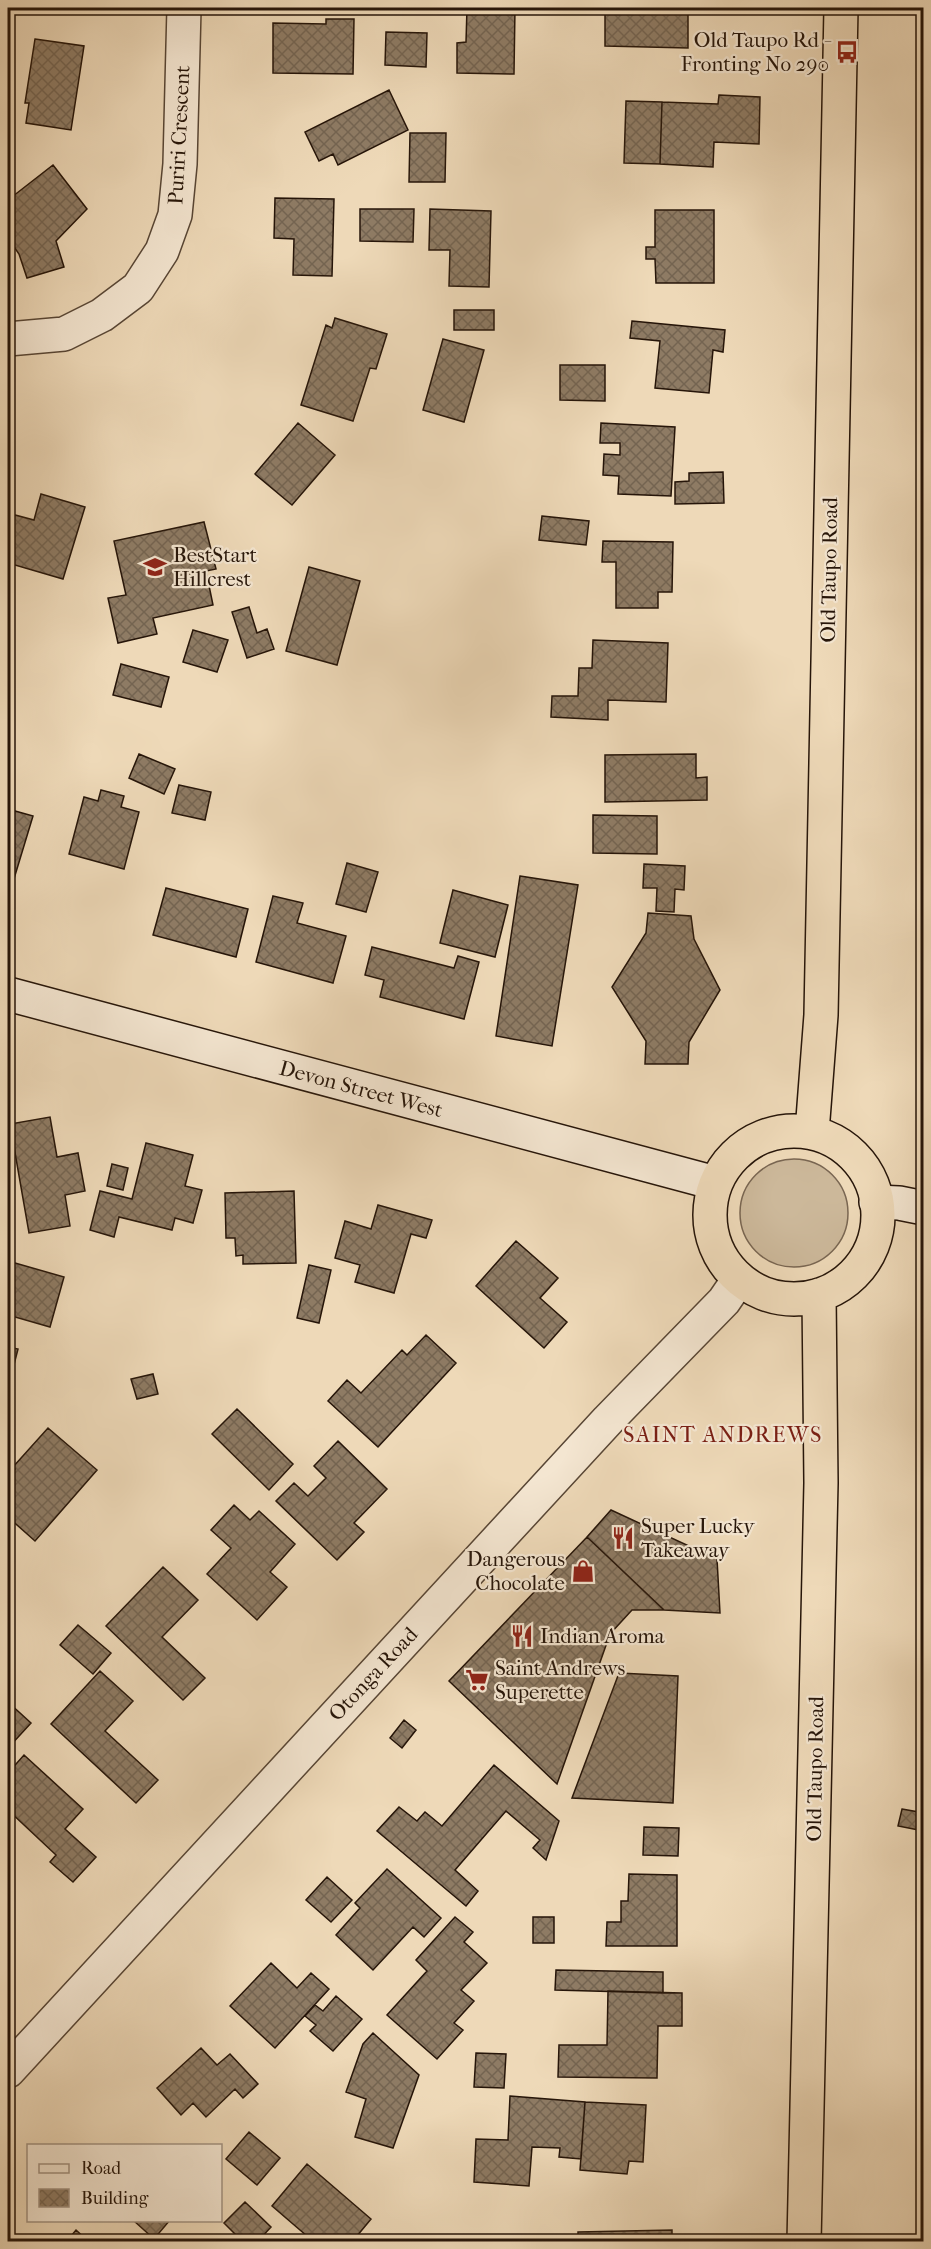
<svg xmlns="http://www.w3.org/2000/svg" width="931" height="2249" viewBox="0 0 931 2249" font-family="'IM FELL French Canon',serif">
<defs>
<pattern id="building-cross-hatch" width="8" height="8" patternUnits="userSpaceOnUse" patternTransform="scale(1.5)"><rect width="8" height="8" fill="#8e7b64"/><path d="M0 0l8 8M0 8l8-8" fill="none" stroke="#746451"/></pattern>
</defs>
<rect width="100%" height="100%" fill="#eed9b8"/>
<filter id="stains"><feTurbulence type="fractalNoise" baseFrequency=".00333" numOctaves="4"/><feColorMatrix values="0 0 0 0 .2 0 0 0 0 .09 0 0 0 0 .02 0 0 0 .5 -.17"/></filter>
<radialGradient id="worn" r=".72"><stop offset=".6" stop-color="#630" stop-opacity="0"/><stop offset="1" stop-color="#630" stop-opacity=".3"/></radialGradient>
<path fill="#ccb89a" stroke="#796652" stroke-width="1.5" d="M740 1213a54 54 0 1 1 108 0a54 54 0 1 1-108 0Z"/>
<path fill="url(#building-cross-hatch)" stroke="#261509" stroke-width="1.5" d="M467,8H515L514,74L457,73V43L466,42Z
M605,8H688V48L605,46Z
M326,19H354L353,74L273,73V23L326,24Z
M386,32L427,33L426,67L385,65Z
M35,39L84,46L71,130L26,123L29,103H25Z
M389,90L408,130L338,165L333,154L319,161L305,132Z
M719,95L760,97L759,144L714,142L713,167L660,164L662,102L718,104Z
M626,101L662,102L660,164L624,163Z
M410,133H446L445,182H409Z
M53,165L87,209L56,241L64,267L27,278L19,254L8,238V200Z
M275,198L334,199L332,276L293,275L294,239L274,238Z
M360,209H414L413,242L360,241Z
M430,209L491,211L489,287L449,286L450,250H429Z
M655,210H714V283H656L655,259H646V247H655Z
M454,310H494V330H454Z
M335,318L387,334L376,369L370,368L353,421L301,405L326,325L332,328Z
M632,321L725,330L723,352L713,350L709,393L655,388L660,341L630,338Z
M443,339L484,350L464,422L423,410Z
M560,365H605V401L560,400Z
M298,423L335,455L292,505L255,474Z
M601,423L675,427L671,496L618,494L619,476L603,475L604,454L620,455V443H600Z
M723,472L724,503L675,504V482L689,481V473Z
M41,494L85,507L63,579L8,563V540L15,515L34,520Z
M542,516L589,521L586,545L539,540Z
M204,522L216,569L206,571L213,605L153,618L157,634L118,643L108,598L126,595L114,541Z
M603,541L673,542L672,592H658V608H616V562H602Z
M309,567L360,581L337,665L286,651Z
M249,607L257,633L267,629L274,649L247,658L232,612Z
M193,630L228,640L217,672L183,662Z
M593,640L668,643L666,702L608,700V720L551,717L552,696H578L579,668H592Z
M121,664L169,677L161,707L113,695Z
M139,754L175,769L164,794L129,778Z
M696,754V778L707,777V800L605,802V755Z
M179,785L211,792L205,820L172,813Z
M101,790L124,796L121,807L139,812L124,869L69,854L84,797L98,801Z
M8,809L33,816L10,892H8Z
M593,815L657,816V854L593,853Z
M347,863L378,872L366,912L336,904Z
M644,864L685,866L684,890L675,889L674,912L656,911L657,888H643Z
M520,876L578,885L552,1046L496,1036Z
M166,888L248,909L236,957L153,935Z
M453,890L508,905L495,957L440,943Z
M273,896L303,903L297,923L346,936L333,983L256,962Z
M648,913L691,916L694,939L720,990L689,1042L688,1064H645L646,1041L612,987L646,933Z
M372,947L454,968L458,956L479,962L464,1019L380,997L384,980L365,975Z
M921,1048L924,1049V1080H921Z
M50,1117L57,1157L78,1153L85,1191L65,1195L70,1226L29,1233L10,1124Z
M146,1143L193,1155L185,1186L202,1190L193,1223L175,1218L172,1230L119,1217L114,1237L90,1230L100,1191L132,1199Z
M112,1164L128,1168L123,1190L107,1186Z
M294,1191L296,1263L243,1264V1255L236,1256L235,1238H226L225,1193Z
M378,1205L432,1220L426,1238L411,1234L394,1293L355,1282L360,1265L335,1258L345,1221L371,1229Z
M516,1241L558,1278L540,1298L567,1322L544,1348L476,1286Z
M8,1261L64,1277L50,1327L8,1315Z
M309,1265L331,1270L319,1323L297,1318Z
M426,1335L456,1363L378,1447L328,1401L347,1380L361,1393L402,1350L407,1355Z
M8,1347L18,1349L8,1388Z
M153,1374L158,1394L137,1399L131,1379Z
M237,1409L293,1464L269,1490L212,1434Z
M48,1428L97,1470L35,1541L8,1517V1478L15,1469L13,1467Z
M338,1441L387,1489L354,1523L364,1532L337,1560L276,1501L294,1483L308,1496L326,1478L314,1466Z
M234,1505L250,1520L259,1511L295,1544L270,1572L287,1587L257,1620L207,1574L231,1548L211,1530Z
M611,1510L717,1559L720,1613L664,1610L587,1537Z
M587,1537L664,1610H632L610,1634L557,1784L449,1681Z
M163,1567L198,1600L162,1637L205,1678L183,1700L106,1626Z
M78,1625L111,1653L93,1674L60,1645Z
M100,1671L133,1701L105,1731L158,1780L136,1803L51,1724Z
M619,1673L678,1676L673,1803L572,1798Z
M8,1702L31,1723L8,1748Z
M404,1720L416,1730L402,1748L390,1738Z
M24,1755L83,1809L65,1829L96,1857L73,1882L50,1862L56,1855L8,1810V1773Z
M494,1765L559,1821L546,1860L533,1848L540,1840L506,1811L455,1870L478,1891L466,1906L377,1831L399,1807L417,1821L425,1812L442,1826Z
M902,1809L924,1813V1831L898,1826Z
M644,1827L679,1828L678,1856L643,1855Z
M387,1869L441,1918L424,1937L413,1927L373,1970L336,1935L360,1908L355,1903Z
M629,1874L677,1875V1946H606L607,1922H621V1901H628Z
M327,1877L352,1900L331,1922L306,1900Z
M455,1917L473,1932L464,1942L487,1963L461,1990L474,2001L454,2023L463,2030L437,2059L387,2015L427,1971L416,1960Z
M533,1917H554V1943H533Z
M271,1963L297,1988L311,1973L329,1989L275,2048L230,2006Z
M556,1970L663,1972V1993L555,1990Z
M608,1991L682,1993V2026H658L657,2078L558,2077L559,2045H607Z
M336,1996L362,2019L333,2051L310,2031L316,2025L305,2016L315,2005L323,2011Z
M373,2033L419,2075L393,2148L355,2137L366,2099L346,2092L363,2044Z
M201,2048L217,2065L230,2054L258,2084L243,2098L235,2089L206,2117L193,2103L181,2115L157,2088Z
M476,2053L506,2054L504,2088L474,2087Z
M510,2096L585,2102L581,2159L559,2157L560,2148L532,2147L529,2186L474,2182L476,2139L508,2140Z
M585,2102L646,2105L643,2162L629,2161L627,2174L580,2170Z
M249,2132L280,2158L257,2185L226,2159Z
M307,2164L371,2219L352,2242H314L272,2206Z
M245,2202L271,2227L257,2242H243L224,2223Z
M133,2220H170L154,2239Z
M76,2230L89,2242H66Z
M672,2230V2242H578V2232Z"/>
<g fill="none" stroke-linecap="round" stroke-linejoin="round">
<g stroke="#584635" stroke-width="36">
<path id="minor" d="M8,339L64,334L102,315L138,288L162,251L175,215L180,164L184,8"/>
</g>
<g stroke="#584635" stroke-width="36">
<path id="tertiary" d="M8,2071L608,1420L724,1301L739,1279"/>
</g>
<g stroke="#261509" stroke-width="36">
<path id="secondary" d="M8,994L715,1183
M876,1202L899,1203L924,1208"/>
</g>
<g stroke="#261509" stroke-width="36">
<path id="trunk" d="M710 1215a84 84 0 1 1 168 0a84 84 0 1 1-168 0Z
M812,1132L821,1015L841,8
M804,2242L821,1483L819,1295"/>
</g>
<use href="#minor" stroke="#f4e6d1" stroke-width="33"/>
<use href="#tertiary" stroke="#f4e6d1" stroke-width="33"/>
<use href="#secondary" stroke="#f4e6d1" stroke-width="33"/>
<use href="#trunk" stroke="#eed9b8" stroke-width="33"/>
</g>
<defs>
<g id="bus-bare" transform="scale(1.8)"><path d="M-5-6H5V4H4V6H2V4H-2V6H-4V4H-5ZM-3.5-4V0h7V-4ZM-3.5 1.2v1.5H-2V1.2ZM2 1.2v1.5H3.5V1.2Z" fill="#8f2418" stroke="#f4e6d1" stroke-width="2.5" paint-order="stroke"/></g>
<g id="school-bare" transform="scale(1.8)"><path d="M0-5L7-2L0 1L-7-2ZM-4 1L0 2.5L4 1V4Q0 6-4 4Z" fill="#8f2418" stroke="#f4e6d1" stroke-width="2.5" paint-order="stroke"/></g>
<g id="restaurant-bare" transform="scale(1.8)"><path d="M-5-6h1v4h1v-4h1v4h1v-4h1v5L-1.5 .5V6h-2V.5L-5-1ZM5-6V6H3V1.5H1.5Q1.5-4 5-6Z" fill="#8f2418" stroke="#f4e6d1" stroke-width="2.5" paint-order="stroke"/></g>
<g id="shop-bare" transform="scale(1.8)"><path d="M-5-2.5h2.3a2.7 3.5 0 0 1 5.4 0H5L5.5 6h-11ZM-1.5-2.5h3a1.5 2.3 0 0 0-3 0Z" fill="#8f2418" stroke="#f4e6d1" stroke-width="2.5" paint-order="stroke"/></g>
<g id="supermarket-bare" transform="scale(1.8)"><path d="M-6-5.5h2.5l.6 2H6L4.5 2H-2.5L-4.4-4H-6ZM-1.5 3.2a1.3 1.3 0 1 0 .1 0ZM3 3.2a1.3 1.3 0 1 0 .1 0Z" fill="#8f2418" stroke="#f4e6d1" stroke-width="2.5" paint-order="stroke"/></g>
</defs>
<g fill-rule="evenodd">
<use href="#bus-bare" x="847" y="52"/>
<use href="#school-bare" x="155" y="567"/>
<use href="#restaurant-bare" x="623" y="1538"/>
<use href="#shop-bare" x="583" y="1571"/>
<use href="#restaurant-bare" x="522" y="1636"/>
<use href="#supermarket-bare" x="477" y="1680"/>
</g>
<g text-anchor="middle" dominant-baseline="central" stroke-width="4.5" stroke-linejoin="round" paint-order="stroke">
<g font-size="21" fill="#261509" stroke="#f4e6d1" text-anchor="start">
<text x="829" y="40" text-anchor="end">Old Taupo Rd -<tspan x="829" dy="24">Fronting No 290</tspan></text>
<text x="173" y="555">BestStart<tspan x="173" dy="24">Hillcrest</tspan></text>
<text x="641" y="1526">Super Lucky<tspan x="641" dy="24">Takeaway</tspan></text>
<text x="565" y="1559" text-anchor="end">Dangerous<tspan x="565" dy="24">Chocolate</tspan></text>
<text x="540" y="1636">Indian Aroma</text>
<text x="495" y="1668">Saint Andrews<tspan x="495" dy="24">Superette</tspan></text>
</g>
<g font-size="21" fill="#261509" stroke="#f4e6d1">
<text transform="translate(179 135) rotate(-87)">Puriri Crescent</text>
<text transform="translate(829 570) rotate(-89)">Old Taupo Road</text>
<text transform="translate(361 1089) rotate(15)">Devon Street West</text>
<text transform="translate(373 1674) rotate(-47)">Otonga Road</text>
<text transform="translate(815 1769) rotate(-89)">Old Taupo Road</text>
</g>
<g font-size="22" letter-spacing="1.5" fill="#7a1f14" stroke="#f4e6d1">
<text x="723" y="1435">SAINT ANDREWS</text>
</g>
</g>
<rect width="931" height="2249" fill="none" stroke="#eed9b8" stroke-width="30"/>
<rect x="9" y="9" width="913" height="2231" fill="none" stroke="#261509" stroke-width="3"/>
<rect x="15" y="15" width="901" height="2219" fill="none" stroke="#261509" stroke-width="1.5"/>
<rect x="27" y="2144" width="195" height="78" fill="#f4e6d1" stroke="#a29281" stroke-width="1.5"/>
<rect x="39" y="2164" width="30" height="9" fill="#f4e6d1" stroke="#a29281" stroke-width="1.5"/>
<text x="81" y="2174" font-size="18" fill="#261509">Road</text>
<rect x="39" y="2189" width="30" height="18" fill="url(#building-cross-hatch)" stroke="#a29281" stroke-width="1.5"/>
<text x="81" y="2204" font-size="18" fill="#261509">Building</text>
<rect width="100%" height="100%" filter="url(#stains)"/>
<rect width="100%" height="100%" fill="url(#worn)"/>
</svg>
